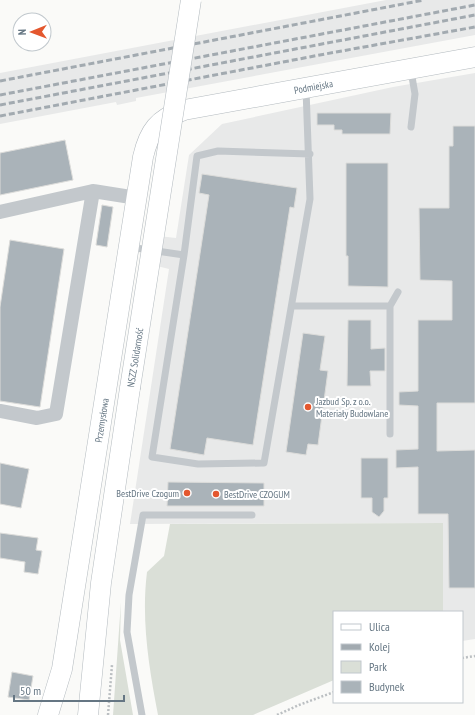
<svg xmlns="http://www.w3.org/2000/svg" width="475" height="715" viewBox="0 0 475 715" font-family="'PT Sans Narrow',sans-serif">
<rect width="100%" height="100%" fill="#fafaf8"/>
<path fill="#e8e9e9" d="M386,0H475V35L136,98V101L117,105L116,102L0,124V73Z
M475,73V639L462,641V612H443L442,523L130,524L169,269L153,265L158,236L176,238L189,155L222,124L393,87Z"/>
<path fill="#dadfd7" d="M443,523V612H334V680L253,715H158C149,668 141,620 147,572L164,556L170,524Z
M121,602L120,640L133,715H113Z"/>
<path fill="#aab3b9" stroke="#dcdcda" d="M317,113H391L390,134H342V130H334V125H317Z
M453,126H475V403H437V451L475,450V588H449L448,514H418V467L396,468V450L418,449V406L399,405V392L418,391V320H452V281L420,280L419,208H449V146H453Z
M65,140L73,180L0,195V153Z
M346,163H388V287L348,286V256H346Z
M202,174L297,188L294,208L290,207L253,445L207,438L204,455L170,449L209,195L199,193Z
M102,205L113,207L107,247L96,245Z
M10,240L64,249L40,407L0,401V307Z
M348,320H371V349L385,348V371H370L371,386H347Z
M303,333L325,336L320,370L328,371L318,445L308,444L306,455L286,452Z
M361,458H388V498H384V511L379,517L372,512V498H361Z
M0,463L29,469L21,508L0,504Z
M168,482L264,483V506H167Z
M0,533L38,538L36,550L42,551L38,574L24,572L25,562L0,558Z
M12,672L33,676L29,700L8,697Z"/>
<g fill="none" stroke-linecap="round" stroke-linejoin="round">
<g stroke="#b3babf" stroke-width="21">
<g id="secondary">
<path id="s1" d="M48,715L62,669L143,157C149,131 158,119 184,110L475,57"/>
<path d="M88,715L101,583L130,388"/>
</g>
</g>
<path stroke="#bbbfc2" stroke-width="2.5" stroke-dasharray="2 2" stroke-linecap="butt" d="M462,658L475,656
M108,715L112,665
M277,715L299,705L334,692"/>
<path stroke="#c3c8cc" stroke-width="7" d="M306,89L310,199L264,463L198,464L152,457L184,255L197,156L218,151L310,154
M411,127L415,94L411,71
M129,247L184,255
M293,306H390L398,292
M390,434V306
M142,715L127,632L129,595L143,515H252"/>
<path stroke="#c3c8cc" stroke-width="14" d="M0,212L93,191L137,198
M0,411L37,418L56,414L93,191"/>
<use href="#secondary" stroke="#fff" stroke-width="20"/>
<path stroke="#a2aab0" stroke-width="3" stroke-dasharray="6 3" stroke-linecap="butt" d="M0,81L424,0
M0,95L475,5
M0,105L475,15
M0,116L325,54L475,27"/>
<g stroke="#b3babf" stroke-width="21" stroke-linecap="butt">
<g id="secondary-bridge">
<path id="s2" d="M130,388L191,0"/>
</g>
</g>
<use href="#secondary-bridge" stroke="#fff" stroke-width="20"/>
</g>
<g fill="#e4572e" stroke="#fff" stroke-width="1.5">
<circle cx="308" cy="407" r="4"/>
<circle cx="187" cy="493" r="4"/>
<circle cx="216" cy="494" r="4"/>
</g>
<g text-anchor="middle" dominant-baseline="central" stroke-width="4" stroke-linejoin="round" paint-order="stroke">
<g font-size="10" fill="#657683" stroke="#fff">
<text stroke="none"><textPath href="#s1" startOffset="764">Podmiejska</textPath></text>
<text stroke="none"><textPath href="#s2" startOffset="31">NSZZ Solidarność</textPath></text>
<text stroke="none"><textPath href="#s1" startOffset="300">Przemysłowa</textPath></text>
</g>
<g font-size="10" fill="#657683" stroke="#fff" text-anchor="start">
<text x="316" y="401">Jazbud Sp. z o.o.<tspan x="316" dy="12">Materiały Budowlane</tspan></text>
<text x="179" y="493" text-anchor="end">BestDrive Czogum</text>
<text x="224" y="494">BestDrive CZOGUM</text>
</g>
</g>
<rect x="333" y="611" width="130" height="92" fill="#ffffff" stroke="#c1c8cd"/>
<rect x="341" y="624" width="20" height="6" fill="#ffffff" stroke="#c1c8cd"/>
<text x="369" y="631" font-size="12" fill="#657683">Ulica</text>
<rect x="341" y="644" width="20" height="6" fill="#a2aab0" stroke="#c1c8cd"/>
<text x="369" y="651" font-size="12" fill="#657683">Kolej</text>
<rect x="341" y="661" width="20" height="12" fill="#dadfd7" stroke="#c1c8cd"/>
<text x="369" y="671" font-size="12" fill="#657683">Park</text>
<rect x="341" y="681" width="20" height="12" fill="#aab3b9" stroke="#c1c8cd"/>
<text x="369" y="691" font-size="12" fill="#657683">Budynek</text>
<g transform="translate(32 32) rotate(269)"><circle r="19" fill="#ffffff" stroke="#c1c8cd"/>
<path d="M0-3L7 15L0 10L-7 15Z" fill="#e4572e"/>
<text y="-6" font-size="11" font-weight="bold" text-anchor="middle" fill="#657683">N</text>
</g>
<path d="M14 695v6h110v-6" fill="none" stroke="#657683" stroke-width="2"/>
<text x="20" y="695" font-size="12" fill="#657683" stroke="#ffffff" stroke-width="3" paint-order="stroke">50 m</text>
</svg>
